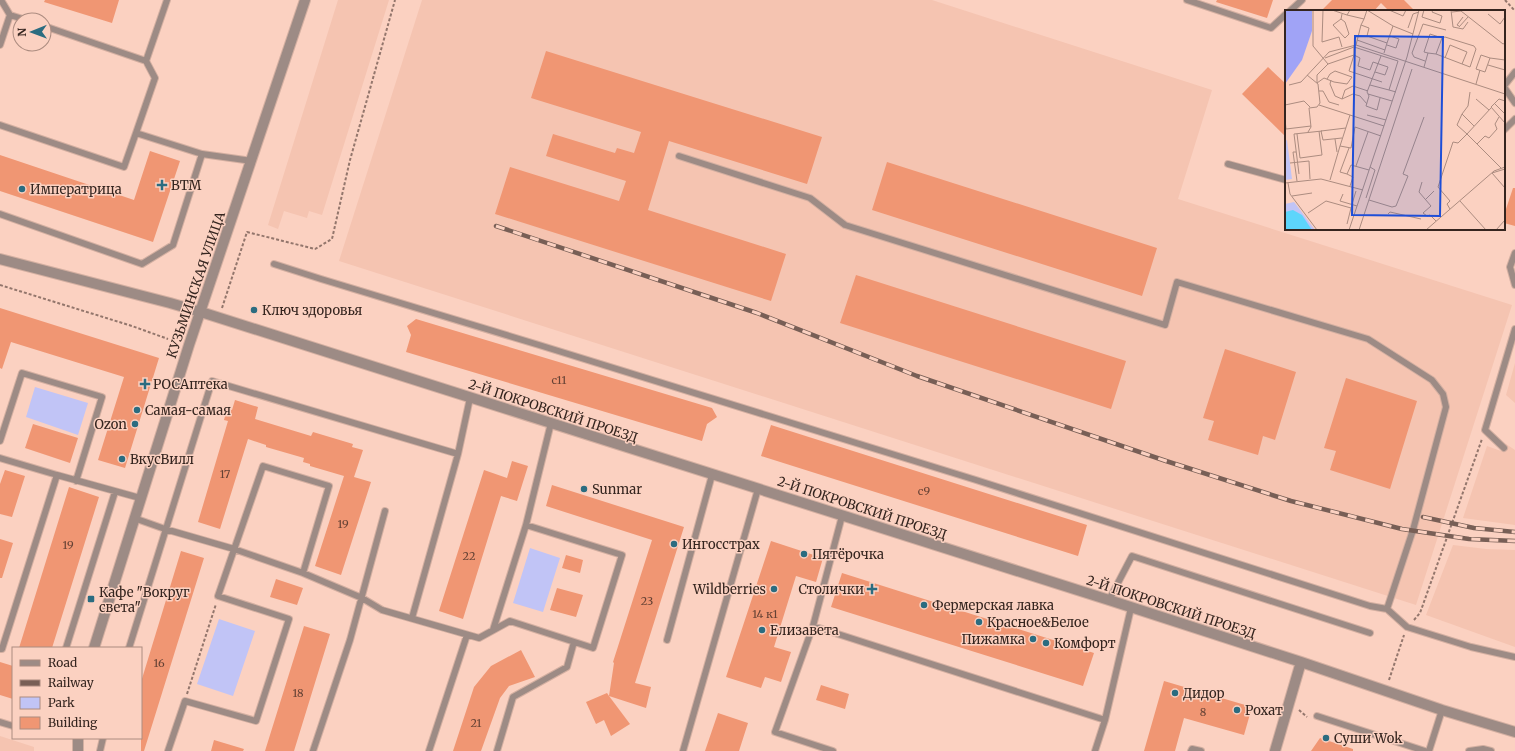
<svg xmlns="http://www.w3.org/2000/svg" width="1515" height="751" viewBox="0 0 1515 751" font-family="Merriweather,serif">
<rect width="100%" height="100%" fill="#fbd1c1"/>
<path fill="#f5c4b1" d="M338,0H389L322,215L309,211L307,218L284,211L278,229L268,225Z
M422,0H932L1212,90L1178,199L1512,305L1416,605L339,261Z
M1515,363V403L1506,395Z
M1506,444L1515,450V525L1463,518L1487,446L1501,451Z
M1453,545L1486,549L1515,550V647L1426,615Z
M0,736L34,747V751H0Z"/>
<path fill="#c1c4f6" d="M35,387L88,403L78,435L26,417Z
M530,548L560,558L543,612L513,603Z
M219,619L255,631L233,696L197,684Z"/>
<path fill="#f09673" d="M45,0H119L112,23L44,2Z
M1217,0H1273L1267,18L1216,2Z
M1332,0H1404L1415,11H1389L1381,3L1374,11H1321Z
M546,51L822,137L807,184L669,141L648,210L786,254L771,301L495,214L510,167L619,201L626,181L546,156L553,134L615,153L617,148L634,153L641,132L531,98Z
M1268,67L1286,84V137L1242,94Z
M150,151L180,161L153,242L0,191V155L134,200Z
M887,162L1157,248L1142,296L872,210Z
M1513,188H1515V226L1504,223V215Z
M856,275L1126,361L1111,409L840,323Z
M0,308L159,358L125,468L98,460L124,377L11,342L2,369L0,368Z
M416,319L712,408L717,417L707,424L702,441L406,352L411,335L407,326Z
M1225,349L1296,372L1275,440L1263,436L1258,455L1208,440L1214,421L1203,418Z
M1346,378L1417,401L1390,489L1330,470L1336,451L1324,448Z
M235,400L258,407L255,419L311,436L313,432L353,444L352,447L363,450L354,477L371,482L341,575L315,566L344,476L310,466V464L303,462L304,458L266,447V445L248,439L220,529L198,522L228,421L224,420L227,409L232,410Z
M33,424L78,438L70,463L25,448Z
M771,425L1087,525L1078,556L761,456Z
M512,461L528,466L517,501L501,496L463,619L439,611L484,470L507,478Z
M5,470L25,476L12,517L0,514V484Z
M552,485L684,527L635,683L651,687L646,708L609,696L630,724L611,736L604,720L596,724L586,702L607,693L609,696L614,663L613,662L652,540L546,506Z
M69,487L99,497L52,648H19Z
M0,539L13,543L2,578H0Z
M771,541L823,558L816,582L796,576L774,647L791,652L781,682L765,677L761,688L726,677Z
M181,551L204,558L144,751H141V682Z
M566,555L583,560L580,573L562,568Z
M842,573L1094,653L1083,686L831,607Z
M276,579L303,588L297,605L270,597Z
M557,588L583,595L576,617L550,610Z
M304,626L330,634L294,751H265Z
M521,650L535,677L509,686L500,698L481,751H453L474,687L491,666Z
M0,662L13,666V699L0,695Z
M1164,681L1252,707L1244,735L1184,718L1175,751H1144Z
M821,685L849,694L845,709L816,700Z
M718,713L748,723L739,751H705Z
M1320,738L1353,749V751H1311Z
M214,740L244,749L243,751H211Z"/>
<g fill="none" stroke-linecap="round" stroke-linejoin="round">
<g stroke="#d3afa1" stroke-width="8">
<path id="service" d="M1,0L10,15L26,20
M1187,0L1271,28L1286,14
M1290,11L1302,0
M44,26L146,61L155,78L136,133L202,154L252,161
M0,45L10,15
M146,61L167,0
M1504,86L1515,72
M1504,87L1515,103
M0,125L124,167L136,133
M1504,130L1515,119
M679,156L810,198L845,225L1165,325L1177,282L1368,339L1432,380L1443,394L1446,407L1413,530L1387,609
M1228,164L1286,180
M0,214L142,264L173,245L202,154
M1515,253L1510,267L1515,285
M274,264L321,279L539,345L976,480L1370,606L1387,609L1407,627L1471,647L1515,657
M0,441L22,373L102,397L76,481
M1504,448L1485,430L1515,329
M0,458L57,475
M134,518L165,529L234,549L303,573L362,598L382,610L479,638L510,621L593,648L622,555L526,525
M1109,600L1132,556L1370,633
M412,618L458,454
M813,626L1105,720
M493,630L526,525L551,423
M667,640L712,475
M66,648L115,492
M129,648L212,381L458,454L470,398
M0,649H2L57,475L140,498
M1317,716L1425,751
M0,722L13,726
M100,751L103,738
M168,751L185,701L256,721L289,619L218,596L263,466L329,486L303,573
M313,751L350,640L385,511
M429,751L467,635
M497,751L513,697L567,667L574,642
M683,751L758,489
M833,751L775,732L813,626L842,516
M1095,751L1105,720L1131,608
M1191,751L1192,749L1201,751
M1429,751L1442,710
M1469,751L1483,749L1491,751"/>
</g>
<g stroke="#d3afa1" stroke-width="12">
<path id="minor" d="M0,259L170,303L201,312L1109,600L1301,662L1442,710L1515,732
M94,648L189,345L305,0
M78,738V751
M1275,751L1301,662"/>
</g>
<path stroke="#93766c" stroke-width="2" stroke-dasharray="3 2" stroke-linecap="butt" d="M1505,0L1515,11
M0,285L132,326L168,339
M222,308L247,232L315,249L332,239L350,160L395,0
M1414,620L1420,613L1482,439
M1389,680L1404,635
M187,694L216,604
M1299,710L1307,717"/>
<use href="#service" stroke="#9d8b85" stroke-width="6"/>
<use href="#minor" stroke="#9d8b85" stroke-width="10"/>
<g stroke="#785f56" stroke-width="4.5">
<path id="rail" d="M496,226L757,313L917,376L1166,461L1291,501L1402,529L1469,539L1515,541
M1423,517L1474,528L1515,532"/>
</g>
<use href="#rail" stroke="#fbd1c1" stroke-width="3" stroke-dasharray="9" stroke-linecap="butt"/>
</g>
<g fill="#2b6c80" stroke="#fbd1c1" stroke-width="1.5">
<path d="M160 179h4v4h4v4h-4v4h-4v-4h-4v-4h4z"/>
<circle cx="22" cy="189" r="4"/>
<circle cx="254" cy="310" r="4"/>
<path d="M143 378h4v4h4v4h-4v4h-4v-4h-4v-4h4z"/>
<circle cx="137" cy="410" r="4"/>
<circle cx="135" cy="424" r="4"/>
<circle cx="122" cy="459" r="4"/>
<circle cx="584" cy="489" r="4"/>
<circle cx="674" cy="544" r="4"/>
<circle cx="804" cy="554" r="4"/>
<circle cx="774" cy="589" r="4"/>
<path d="M870 583h4v4h4v4h-4v4h-4v-4h-4v-4h4z"/>
<rect x="87" y="595" width="8" height="8" rx="2"/>
<circle cx="924" cy="605" r="4"/>
<circle cx="979" cy="622" r="4"/>
<circle cx="762" cy="630" r="4"/>
<circle cx="1033" cy="639" r="4"/>
<circle cx="1046" cy="643" r="4"/>
<circle cx="1175" cy="693" r="4"/>
<circle cx="1237" cy="710" r="4"/>
<circle cx="1326" cy="738" r="4"/>
</g>
<g text-anchor="middle" dominant-baseline="central" stroke-width="3" stroke-linejoin="round" paint-order="stroke">
<g font-size="11" fill="#644134">
<text x="559" y="380">с11</text>
<text x="225" y="474">17</text>
<text x="924" y="491">с9</text>
<text x="343" y="524">19</text>
<text x="68" y="545">19</text>
<text x="469" y="556">22</text>
<text x="647" y="601">23</text>
<text x="765" y="614">14 к1</text>
<text x="159" y="663">16</text>
<text x="298" y="693">18</text>
<text x="1203" y="712">8</text>
<text x="476" y="723">21</text>
</g>
<g font-size="13" fill="#35251f" stroke="#fbd1c1" text-anchor="start">
<text x="171" y="185">ВТМ</text>
<text x="30" y="189">Императрица</text>
<text x="262" y="310">Ключ здоровья</text>
<text x="153" y="384">РОСАптека</text>
<text x="145" y="410">Самая-самая</text>
<text x="127" y="424" text-anchor="end">Ozon</text>
<text x="130" y="459">ВкусВилл</text>
<text x="592" y="489">Sunmar</text>
<text x="682" y="544">Ингосстрах</text>
<text x="812" y="554">Пятёрочка</text>
<text x="766" y="589" text-anchor="end">Wildberries</text>
<text x="864" y="589" text-anchor="end">Столички</text>
<text x="99" y="592">Кафе "Вокруг<tspan x="99" dy="15">света"</tspan></text>
<text x="932" y="605">Фермерская лавка</text>
<text x="987" y="622">Красное&amp;Белое</text>
<text x="770" y="630">Елизавета</text>
<text x="1025" y="639" text-anchor="end">Пижамка</text>
<text x="1054" y="643">Комфорт</text>
<text x="1183" y="693">Дидор</text>
<text x="1245" y="710">Рохат</text>
<text x="1334" y="738">Суши Wok</text>
</g>
<g font-size="13" fill="#35251f" stroke="#fbd1c1">
<text transform="translate(196 285) rotate(-71)">КУЗЬМИНСКАЯ УЛИЦА</text>
<text transform="translate(553 411) rotate(18)">2-Й ПОКРОВСКИЙ ПРОЕЗД</text>
<text transform="translate(862 508) rotate(18)">2-Й ПОКРОВСКИЙ ПРОЕЗД</text>
<text transform="translate(1171 607) rotate(18)">2-Й ПОКРОВСКИЙ ПРОЕЗД</text>
</g>
</g>
<g transform="translate(1285 10)">
<rect width="220" height="220" fill="#fbd1c1"/>
<path d="M2,130L7,169L0,170V131ZM9,192L13,197L30,220H0V194Z" fill="#c1c4f6"/>
<path d="M0,0H27V21L17,50L0,74Z" fill="#a0a3f6"/>
<path d="M8,200L17,205L27,220H0V202Z" fill="#5dd5fb"/>
<path fill="none" stroke="#ac8c80" stroke-width="1" d="M28,0V36L43,54L69,45L75,48L73,56L85,60L88,52L103,57L100,65L90,62M38,0L37,32L54,27L57,37M47,0L62,5M65,0L62,5L79,9L76,15M104,0L118,6L121,0M139,0L137,7L155,13L157,6L147,2L148,0M166,0L168,17L178,19L183,12M167,2L176,1L218,34L220,33M203,4L215,14L220,7M56,9L60,12L64,24L60,28L48,15L56,9L57,4M79,9L82,0L108,16L128,24M174,16L172,15L178,7M174,17L183,7M123,18L128,4L134,2M72,30L100,40M102,33L108,16M71,35L76,15L84,18L82,26L102,33L99,43M102,35L111,38L114,29L105,26M69,36V45L64,61L97,72M143,43L139,42L145,24L157,28M196,45L205,48L200,62L191,59ZM40,48L69,37L113,51L104,80L111,82M160,48L165,35L182,42L177,54M205,48L220,50M140,51L129,47L127,43L138,14L161,20M203,55L220,60M139,57L143,43L151,44L157,28L160,27L189,36L191,39L185,57L151,44M22,65L33,74L35,93L32,97L24,98L26,117L23,122M42,69L45,64L50,61L67,67L62,74L49,72L39,68L32,73V65L43,54M46,70L45,74L50,86L57,89L60,80L68,76L83,81M191,74L195,60M4,75L16,72L44,42L71,35L220,84M85,75L104,80M34,81H38L44,92L54,95M185,82L183,96L177,104L189,116M83,84L107,91M95,88L92,100L81,96L84,86L82,82L96,46M57,89L68,84L75,86L82,94M191,89L204,100M220,91L214,89L206,97L220,113M209,93L220,104M0,95L19,91L25,97M34,95L99,116M206,98L182,124L216,158M65,105L55,136L66,138L70,117L96,126M82,105L101,110M0,109L1,119L26,116M12,124L15,148L37,145L34,121M57,128L38,130L36,121L61,118M50,129L52,142M192,134L200,126L204,128L212,119L210,114L214,107M11,142H8L12,171M5,153L24,151L25,169M71,156L83,122M220,159L207,163L220,178M14,164L9,124L37,121M62,164L55,162L64,138M45,170L55,136M137,172L134,182L146,196L138,203L142,206L145,205L151,211M0,173L36,169L78,180M3,173L5,184L32,220M65,176L68,167L62,164L66,155L84,160M58,184L55,191L72,196M7,186L27,183M81,188L90,160L85,157M84,190L107,197L111,196L123,166L118,164L139,107M140,190L149,181M175,191L201,220M67,194L71,181M165,199L162,194L165,191L153,177L168,132L173,133L182,124L172,115L177,104M23,203L41,191L66,198L67,195M103,204L105,202L136,209M62,214L66,198M64,220L122,47L134,0M74,220L127,59M141,220L209,161L220,157M211,220L220,210"/>
<path fill="#1d4ed8" fill-opacity="0.15" stroke="#1d4ed8" stroke-width="2" d="M70,26L158,27L155,206L67,205Z"/>
<rect width="220" height="220" fill="none" stroke="#35251f" stroke-width="2"/>
</g>
<rect x="12" y="647" width="130" height="92" fill="#fbd1c1" stroke="#ac8c80"/>
<rect x="20" y="660" width="20" height="6" fill="#9d8b85" stroke="#ac8c80"/>
<text x="48" y="667" font-size="12" fill="#35251f">Road</text>
<rect x="20" y="680" width="20" height="6" fill="#785f56" stroke="#ac8c80"/>
<text x="48" y="687" font-size="12" fill="#35251f">Railway</text>
<rect x="20" y="697" width="20" height="12" fill="#c1c4f6" stroke="#ac8c80"/>
<text x="48" y="707" font-size="12" fill="#35251f">Park</text>
<rect x="20" y="717" width="20" height="12" fill="#f09673" stroke="#ac8c80"/>
<text x="48" y="727" font-size="12" fill="#35251f">Building</text>
<g transform="translate(32 32) rotate(269)"><circle r="19" fill="#fbd1c1" stroke="#ac8c80"/>
<path d="M0-3L7 15L0 10L-7 15Z" fill="#2b6c80"/>
<text y="-6" font-size="11" font-weight="bold" text-anchor="middle" fill="#35251f">N</text>
</g>
</svg>
